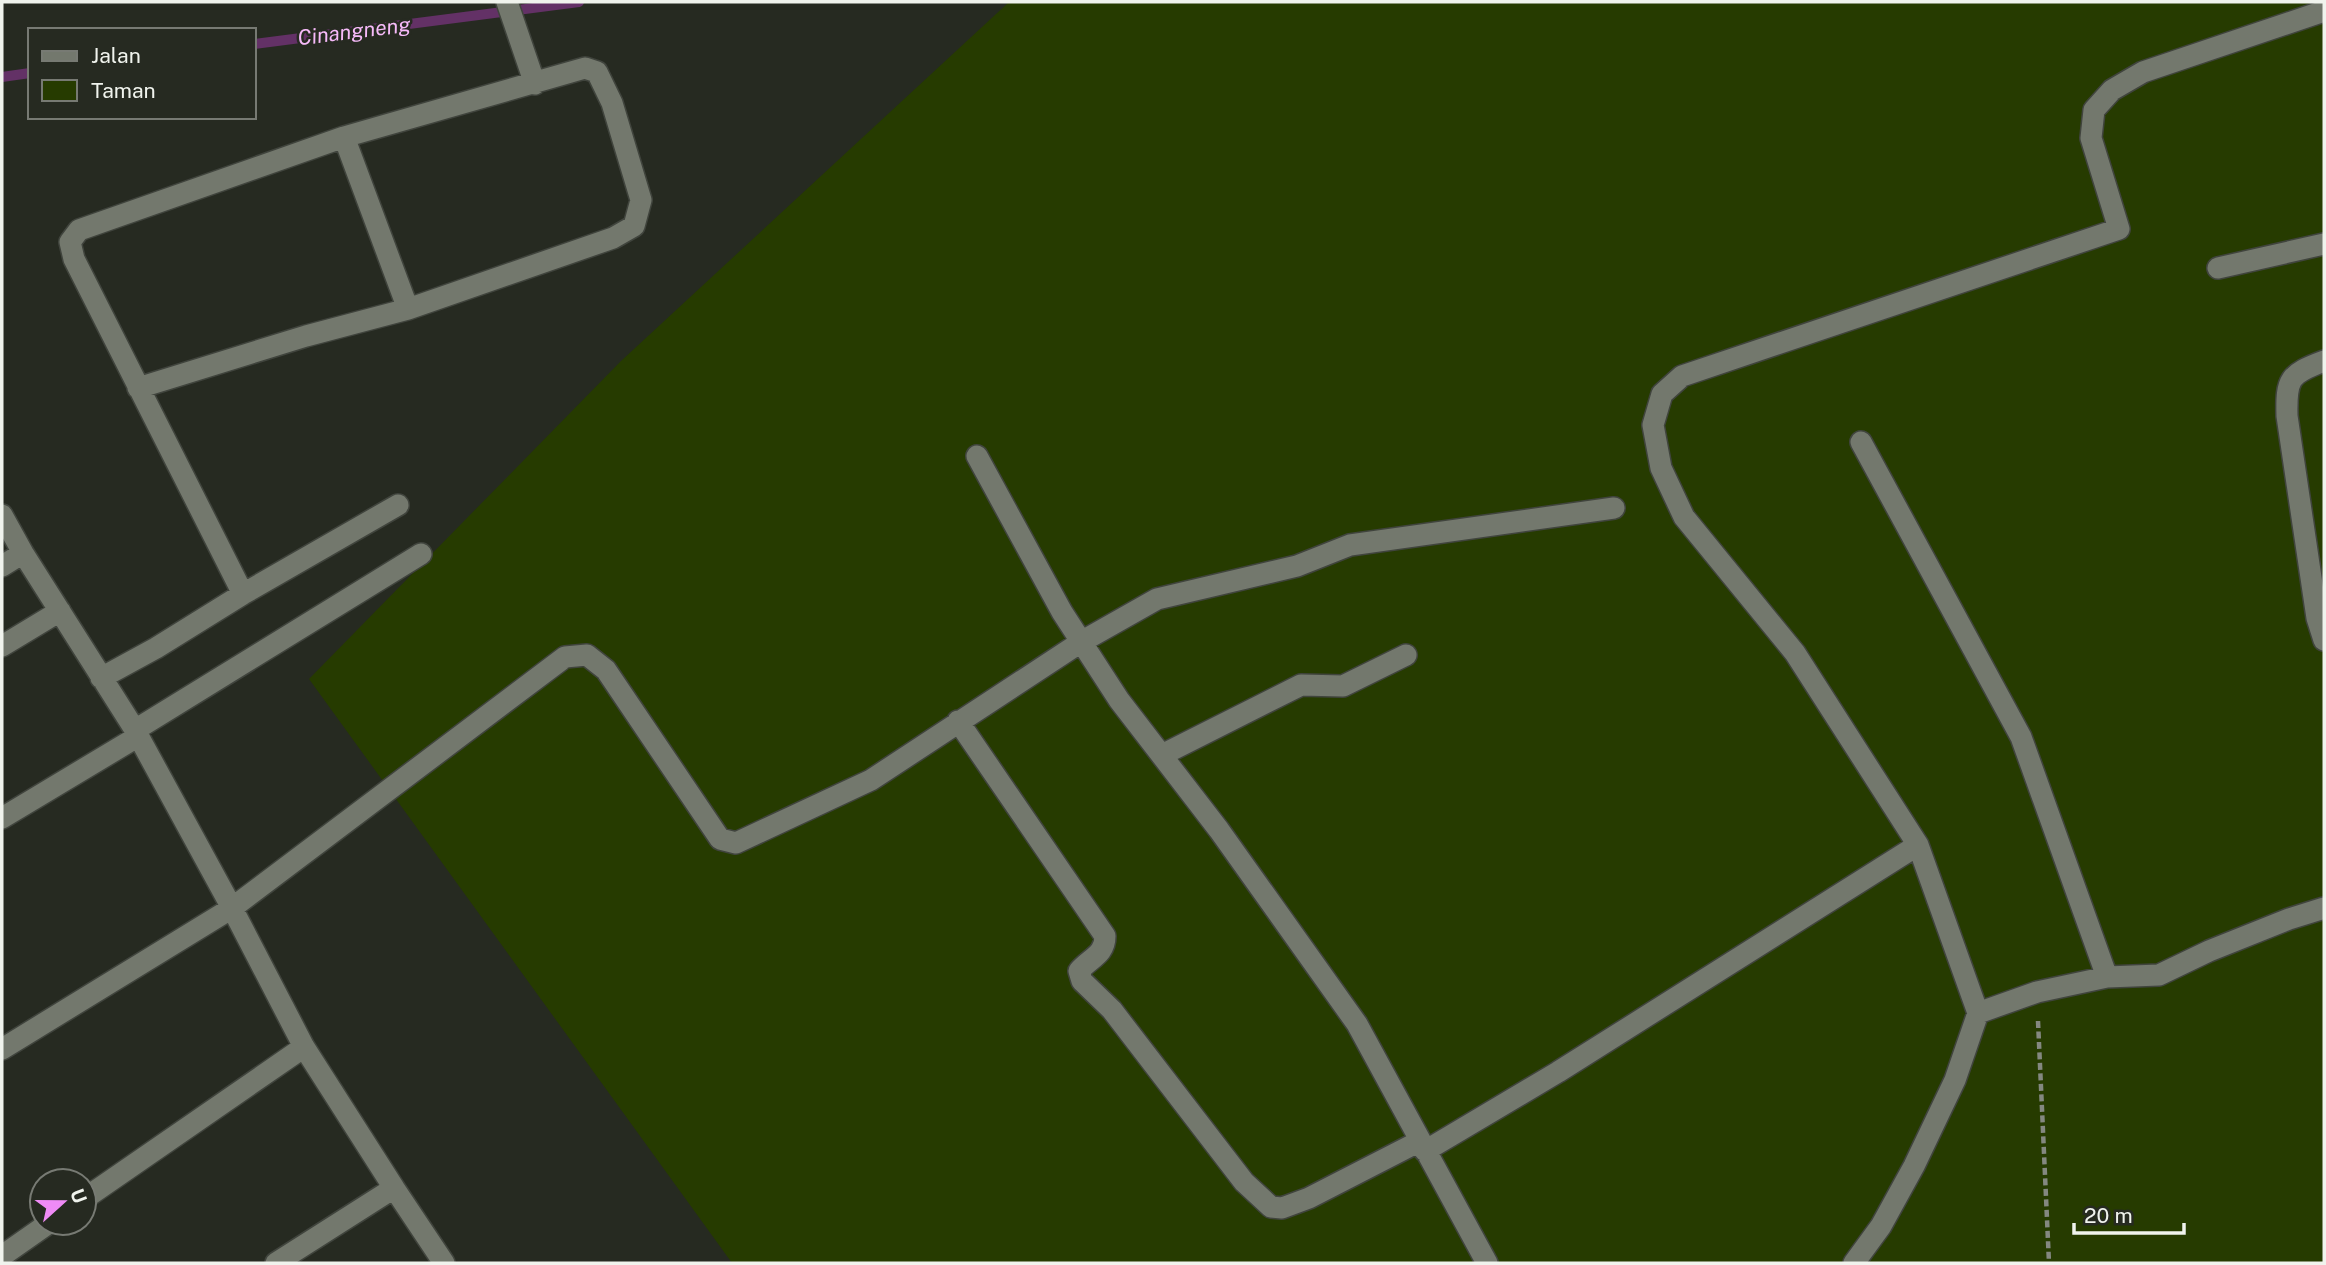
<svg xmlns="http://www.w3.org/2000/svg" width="2326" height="1265" viewBox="0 0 2326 1265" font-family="'Public Sans',sans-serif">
<rect width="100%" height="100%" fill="#262a21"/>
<path fill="#263b00" d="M1009,2H2324V1263H732L309,679L621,361Z"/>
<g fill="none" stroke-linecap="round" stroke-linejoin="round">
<path stroke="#633166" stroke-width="10" d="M254,44L579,2
M2,77L30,73"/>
<g stroke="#40443d" stroke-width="24">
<path id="minor" d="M507,2L535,84
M344,137L408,309
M2218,268L2324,244
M2324,361C2289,374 2286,379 2287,416L2317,618L2324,640
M138,388L306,336L408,309L613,238L634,226L641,200L612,103L597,72L585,68L344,137L79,230L70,242L74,259L243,594
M1861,442L2021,737L2107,977
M977,456L1062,612L1119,700L1219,830L1357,1024L1487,1263
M2,515L23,553L135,730L232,908L304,1047L394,1188
M2,566L23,553
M2,646L60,611
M101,678L156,648L243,594L398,505
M958,721L1105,936C1105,955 1090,958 1079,971L1082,981L1112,1010L1244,1182L1271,1207L1282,1208L1309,1198L1420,1141
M135,730L421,554
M1162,755L1301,685L1343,686L1406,655
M2,818L137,737
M1978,1013L2037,992L2107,977L2159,975L2209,951L2289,919L2324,908
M2,1049L232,908L565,657L587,655L606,670L720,839L736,843L871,780L1081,642L1157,599L1297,566L1350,545L1614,508
M1425,1151L1558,1072L1918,845
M84,1199L304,1047
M2,1256L49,1223
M276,1263L394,1188L444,1263
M1854,1263L1881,1226L1914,1166L1955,1080L1978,1013L1918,845L1795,653L1684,517L1661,468L1653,425L1662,394L1682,376L2119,229L2091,138L2094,110L2112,90L2143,72L2324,11"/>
</g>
<path stroke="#848880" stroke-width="4.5" stroke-dasharray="7 3.5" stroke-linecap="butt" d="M2038,1021L2049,1263"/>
<use href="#minor" stroke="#73786d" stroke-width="21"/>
</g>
<g text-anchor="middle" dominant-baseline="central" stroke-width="5" stroke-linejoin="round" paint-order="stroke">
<g font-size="21" font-style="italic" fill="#f6baf9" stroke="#262a21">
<text transform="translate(354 31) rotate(-7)">Cinangneng</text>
</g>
</g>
<rect width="2326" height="1265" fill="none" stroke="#f0f3ed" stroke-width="7"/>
<rect x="28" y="28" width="228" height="91" fill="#262a21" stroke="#777a73" stroke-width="2"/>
<rect x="42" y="51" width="35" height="10" fill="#73786d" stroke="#777a73" stroke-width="2"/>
<text x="91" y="63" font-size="21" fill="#f0f3ed">Jalan</text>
<rect x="42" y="80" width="35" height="21" fill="#263b00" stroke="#777a73" stroke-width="2"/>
<text x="91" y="98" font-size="21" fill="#f0f3ed">Taman</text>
<g transform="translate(63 1202) rotate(69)"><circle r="33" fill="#262a21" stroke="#777a73" stroke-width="2"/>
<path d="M0-5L12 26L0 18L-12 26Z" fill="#ef8bf6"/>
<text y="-10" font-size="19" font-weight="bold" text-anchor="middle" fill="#f0f3ed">U</text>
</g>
<path d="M2074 1223v10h110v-10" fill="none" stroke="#f0f3ed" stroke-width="3.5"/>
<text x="2084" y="1223" font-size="21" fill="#f0f3ed" stroke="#262a21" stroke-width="5" paint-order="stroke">20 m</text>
</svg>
